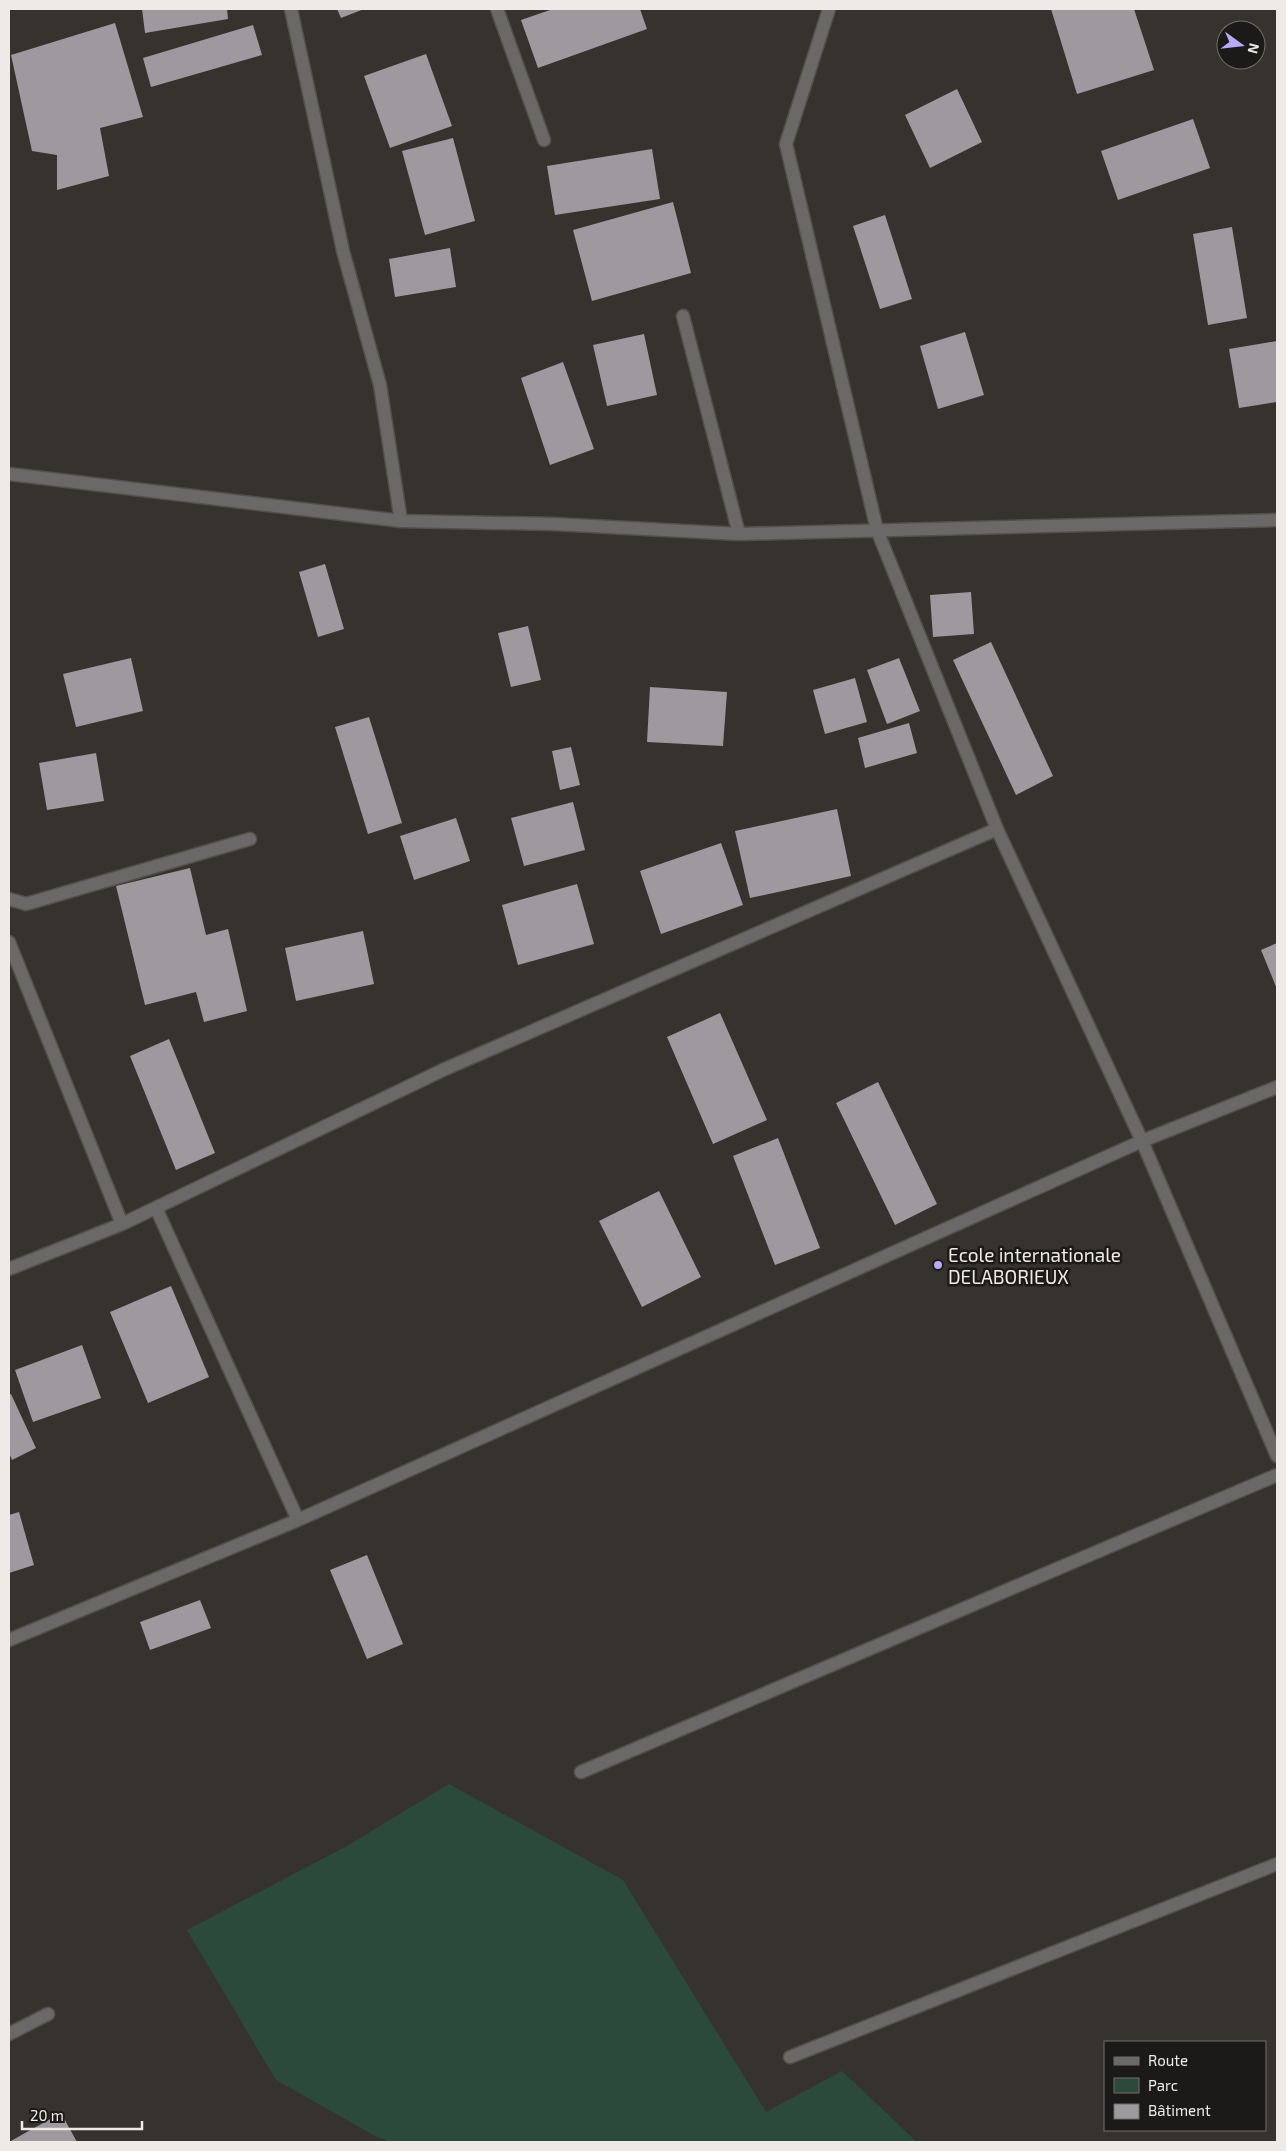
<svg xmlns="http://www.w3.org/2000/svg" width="1286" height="2151" viewBox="0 0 1286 2151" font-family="'Exo 2',sans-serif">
<rect width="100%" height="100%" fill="#36322d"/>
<path fill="#2c4a3c" d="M449,1784L623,1880L766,2112L842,2071L917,2142H391L375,2136L276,2080L187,1930L347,1846Z"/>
<path fill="#9e999e" d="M142,9H227L228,19L145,33Z
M337,9H364L341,18Z
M553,9H640L647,29L538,68L521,20Z
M1051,9H1134L1154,70L1077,94Z
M115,23L143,117L100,128L109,176L57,190V155L32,151L11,55Z
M253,25L262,55L151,87L143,58Z
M426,54L452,126L390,148L364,76Z
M957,89L982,142L930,168L905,115Z
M1193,119L1210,168L1118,200L1101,151Z
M453,138L475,221L425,235L402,151Z
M652,149L660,199L555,215L547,166Z
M673,202L691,273L592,301L573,230Z
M885,215L912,299L880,309L853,226Z
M1232,227L1247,318L1208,325L1193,234Z
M450,248L456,287L395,297L389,259Z
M965,332L984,395L938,409L920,346Z
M644,334L657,395L607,406L593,345Z
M1277,341V402L1239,408L1229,349Z
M563,362L594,449L550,465L521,378Z
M325,564L344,629L318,637L299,572Z
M971,592L974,634L933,637L930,595Z
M528,626L541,680L511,687L498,633Z
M991,642L1053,776L1016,795L953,660Z
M131,658L143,711L76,727L63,674Z
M899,658L920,711L887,724L867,670Z
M855,678L867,722L825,734L813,690Z
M650,687L727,692L723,746L647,742Z
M369,717L402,823L368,834L335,727Z
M909,723L917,753L865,768L858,738Z
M571,747L580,785L560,790L552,751Z
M96,753L104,801L47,810L39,763Z
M573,802L585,850L524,866L511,818Z
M837,809L851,876L750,898L735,831Z
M456,818L470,861L414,880L400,836Z
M721,843L743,905L661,934L640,871Z
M190,868L206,935L228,929L247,1011L204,1022L196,992L145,1005L116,886Z
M577,884L594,944L518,965L502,905Z
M363,931L374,984L296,1001L285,948Z
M1277,943V989L1261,950Z
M720,1013L767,1120L713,1144L667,1037Z
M169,1039L215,1153L176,1170L130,1056Z
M878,1082L937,1204L895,1225L836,1103Z
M778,1138L820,1248L775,1265L733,1156Z
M659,1191L701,1277L642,1307L599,1221Z
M171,1286L209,1377L148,1403L110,1312Z
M82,1345L101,1398L33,1422L15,1370Z
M11,1394L36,1448L12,1460L9,1453V1395Z
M19,1512L34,1565L9,1573V1515Z
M367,1555L403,1644L367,1659L330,1570Z
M200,1600L211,1628L150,1650L140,1622Z
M61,2113L77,2142H9Z"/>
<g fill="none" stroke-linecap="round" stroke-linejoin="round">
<g stroke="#534f4b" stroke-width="15">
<path id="street" d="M291,9L343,251L380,385L401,521
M497,9L544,140
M829,9L786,144L877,530L997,829L1142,1141L1277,1456
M683,316L739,534
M9,474L401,521L554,524L739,534L1277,520
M9,899L26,904L250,839
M9,942L122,1224
M156,1208L298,1520
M9,1269L122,1224L445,1069L997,829
M9,1640L298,1520L1142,1141L1277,1087
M581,1772L1277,1475
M9,2034L48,2014
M790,2057L1277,1864"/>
</g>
<use href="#street" stroke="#6b6967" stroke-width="12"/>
</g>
<circle fill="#b7abf8" stroke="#1c1a18" stroke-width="2" cx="938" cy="1265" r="5"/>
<g text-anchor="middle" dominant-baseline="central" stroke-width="5" stroke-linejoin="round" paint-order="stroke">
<g font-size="19" fill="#edeae7" stroke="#1c1a18" text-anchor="start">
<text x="948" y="1254">Ecole internationale<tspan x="948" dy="22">DELABORIEUX</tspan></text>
</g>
</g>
<rect width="1286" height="2151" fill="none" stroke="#edeae7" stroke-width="20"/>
<rect x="1104" y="2041" width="162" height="90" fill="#1c1a18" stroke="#706d6b"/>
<rect x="1114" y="2057" width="25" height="8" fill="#6b6967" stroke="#706d6b"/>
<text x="1148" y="2066" font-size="15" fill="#edeae7">Route</text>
<rect x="1114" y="2078" width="25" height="15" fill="#2c4a3c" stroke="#706d6b"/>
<text x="1148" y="2091" font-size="15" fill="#edeae7">Parc</text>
<rect x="1114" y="2104" width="25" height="15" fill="#9e999e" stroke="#706d6b"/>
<text x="1148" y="2116" font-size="15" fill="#edeae7">Bâtiment</text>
<g transform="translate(1241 45) rotate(105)"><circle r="24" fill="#1c1a18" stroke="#706d6b"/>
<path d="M0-4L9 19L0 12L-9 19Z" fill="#b7abf8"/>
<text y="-8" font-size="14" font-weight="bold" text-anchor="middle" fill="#edeae7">N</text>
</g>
<path d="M22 2121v8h120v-8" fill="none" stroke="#edeae7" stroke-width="2.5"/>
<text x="30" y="2121" font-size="15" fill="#edeae7" stroke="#1c1a18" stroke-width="4" paint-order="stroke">20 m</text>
</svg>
